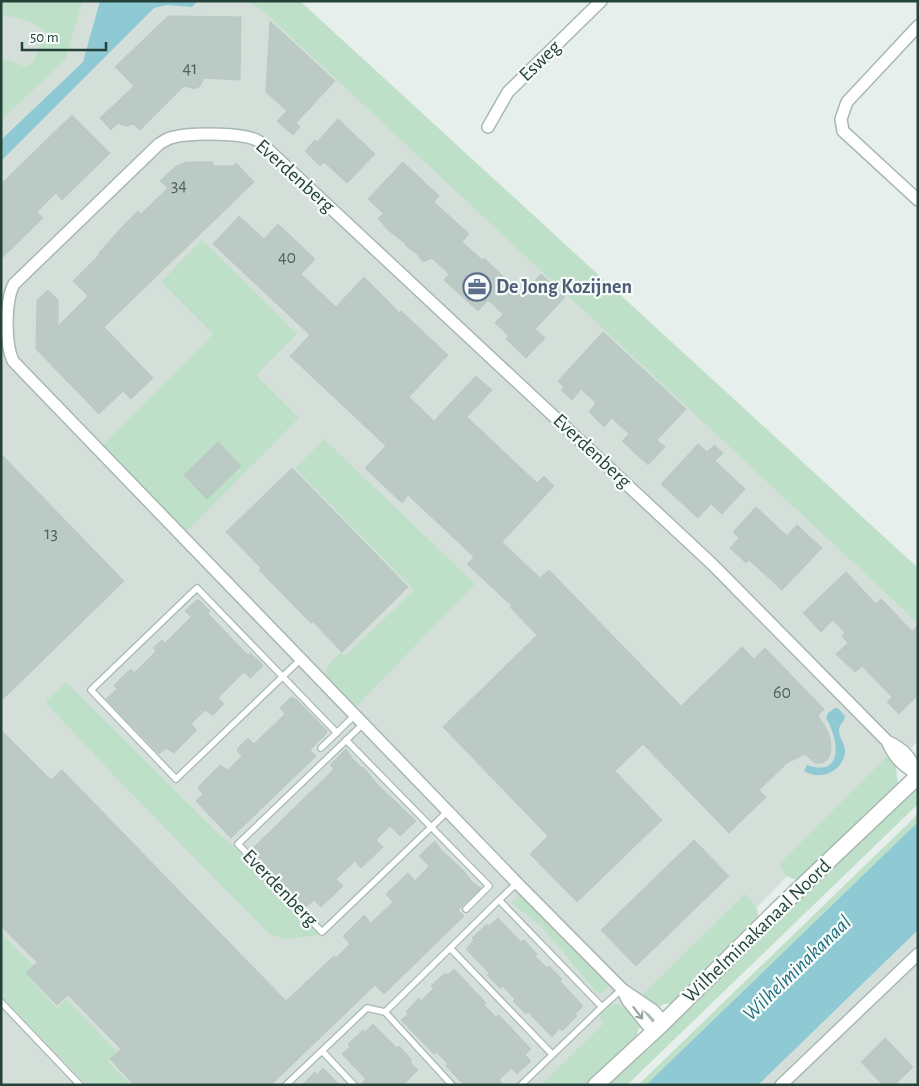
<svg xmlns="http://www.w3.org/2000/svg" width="919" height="1086" viewBox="0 0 919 1086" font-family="'Alegreya Sans',sans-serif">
<rect width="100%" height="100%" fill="#e6efeb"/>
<path fill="#d4dfda" d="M1,1H267L918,606V741L585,1085H1Z
M918,930V1085H758Z"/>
<path fill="#bfe0c8" d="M1,1H83L65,60L1,120V58L27,67L34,61L45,32C33,21 17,17 1,15Z
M245,1H300L918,568V623L261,9Z
M202,240L297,334L256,375L299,418L187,531L101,447L213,334L161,282Z
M324,439L475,584L355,708L325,677C325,666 334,659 341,652L345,656L414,590L295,468Z
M66,682L221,836L244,855L320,935L286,939L270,935L120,782L47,704V700Z
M888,755L896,767L898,786L802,880C790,880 783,875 780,863Z
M918,783V804L627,1085H607Z
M918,814V822L646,1085H638Z
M521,894L609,986L605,991L598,994L541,926L511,903Z
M745,894C756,904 762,912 755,926L673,1003L659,1005L641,996Z
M1,933L34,966L27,975L57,1008L66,999L117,1052L108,1062L131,1085H87L1,996Z
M618,1004L626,1009L639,1024L636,1041L587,1085H541L604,1023L599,1016L609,1006Z"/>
<path fill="#8ec9d4" d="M100,1H195L196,3L192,7L167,5L154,8L1,161V140L83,62Z
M835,708H838L845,716C845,722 839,724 839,730C839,738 846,745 845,753C842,772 820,781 804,771L807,765C844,778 839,739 826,718L828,713Z
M918,822V930L758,1085H646Z"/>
<path fill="#bbcac4" stroke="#b8c9c2" d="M168,16L241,17L240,80L204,78L200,86L195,89L184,86L140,130L133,124L126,126L118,123L111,130L100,118L134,86L115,67Z
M270,21L335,81L296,123L300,127L293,135L277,121L287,111L266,92Z
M72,115L110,153L62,200L56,193L37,212L43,218L1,259V184Z
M338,119L375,154L347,183L324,162L320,166L305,151L315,140L317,142Z
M187,162H213V166H233L236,163L254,182L104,327L153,378L131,399L123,391L99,414L36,349L37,300L48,290L58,300V326L88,296L73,281L99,255L98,254L123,226L138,211L141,214L168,188L160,181L176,166Z
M403,162L439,196L434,202L469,234L462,242L482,260L484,258L522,294L541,274L565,297L535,329L545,338L526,358L506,339L509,336L495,323L503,314L488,300L478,311L444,280L449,274L432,258L423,262L417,254L405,245L406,244L388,230L378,218L384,214L368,199Z
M239,216L264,239L278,224L315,259L301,274L336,307L364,277L392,305L399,313L401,311L448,355L409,397L434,421L476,376L492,390L467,417L537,483L544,476L554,486L502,542L540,578L549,570L681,706L742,647L754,659L765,648L824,709L818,716L826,728L830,738L831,751L828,759L822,763H815L805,754L787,763L759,790L766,797L729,833L643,744L615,771L662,820L577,902L530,854L548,836L443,727L537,635L510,607L512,606L467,564L474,557L408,495L402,503L365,468L386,446L290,356L310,335L213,244Z
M603,332L686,409L657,440L665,447L648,465L622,441L629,434L612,418L604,427L589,412L596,403L581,389L572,400L561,390L564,387L558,381Z
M218,442L241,466L207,499L184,475Z
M698,444L707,452L714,445L723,453L715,461L745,489L722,514L711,504L698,518L661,484Z
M1,454L124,581L1,701Z
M292,468L408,587L342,652L313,622L311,623L259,570L261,568L226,532Z
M756,507L787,536L797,525L822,548L782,590L749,560L746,563L730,548L739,538L733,532Z
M846,572L876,604L881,599L912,631L918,626V695L899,714L887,702L892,697L862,666L855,672L836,654L848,643L842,636L845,633L833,620L821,632L803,613Z
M197,600H199L210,611L208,614L248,655L250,653L262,664V667L250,678L244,672L218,698L224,704L213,715L205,710L191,724L196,729V731L174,753L166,748L159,754L106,699L117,689L114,686L122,677L131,669L134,673L156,651L153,648L162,640L165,643L191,617L185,611Z
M291,697L297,700L327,731V733L310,750L316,756L231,838L196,801L203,794L198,789L199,788L198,787L220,765L228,770L242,756L237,751L238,750L237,749L248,738L254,744L285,714L280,708Z
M1,730L51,780L62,770L286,1001L334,956L336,958L350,944L343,936L364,915L371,923L393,902L386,894L408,873L415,881L429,866L419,856L435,841L441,850L463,870L472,882L481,888L458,910L464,916L384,994L375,985L271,1085H134L110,1059L121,1049L68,995L57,1005L26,973L37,962L1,926Z
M346,749L352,758L362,768L363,767L377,784L416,821L400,836L390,826L376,840L383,847L361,868L355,861L336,879L343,886L321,907L314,900L306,907L251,850L334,769L330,765Z
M694,840L729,876L636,966L601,930Z
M498,918L521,942L524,940L537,954L535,956L547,968L549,966L562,979L560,981L583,1006L575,1014L577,1016L562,1031L560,1028L552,1037L528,1012L526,1014L513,1001L515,999L503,986L500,988L487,975L489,973L466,949L474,940L472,938L487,924L489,926Z
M454,969L486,1003L484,1005L496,1017L499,1015L531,1049L525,1055L531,1061L517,1074L511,1068L499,1080L503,1085H464L446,1066L448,1064L436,1052L434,1054L401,1020L408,1014L406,1012L419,998L421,1001L434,988L431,986L445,973L447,975Z
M373,1024L397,1048L399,1046L412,1060L410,1062L418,1070L403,1085H360L366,1079L342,1054L350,1047L348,1044L363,1030L365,1032Z
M885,1038L913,1067L895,1085H883L861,1062Z
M323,1068L340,1085H302L315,1072L317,1075Z"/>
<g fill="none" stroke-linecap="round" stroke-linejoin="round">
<g stroke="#a8b8b2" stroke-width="8">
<path id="service" d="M301,659L176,779L91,690L197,588L337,733
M363,724L238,844L322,932L448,811
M346,740L489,886L466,909
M321,748L355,715
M499,900L517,883
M450,948L552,1054
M1,1002L80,1085
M602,1007L622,989
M385,1012L452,1085
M322,1051L354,1085
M286,1085L367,1008L385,1012L499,900L602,1007L521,1085"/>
</g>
<g stroke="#a8b8b2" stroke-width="14">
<path id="minor" d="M918,26L847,102L841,119L843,131L918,200
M488,127L508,92L601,1
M887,741C895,759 902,765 918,775
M622,989L517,883L13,361C5,344 5,301 14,284L159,144C164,141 168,138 174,137C191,133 247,132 260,142L712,564L887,741C905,750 910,756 918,774
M653,1032L628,1001L622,989L653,1010L664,1022
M781,1085L918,954"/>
</g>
<g stroke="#a8b8b2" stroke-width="18">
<path id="tertiary" d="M596,1085L661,1025L778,909L918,776"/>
</g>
<use href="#service" stroke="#fff" stroke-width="5.5"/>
<use href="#minor" stroke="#fff" stroke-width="11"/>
<use href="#tertiary" stroke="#fff" stroke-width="15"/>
</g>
<defs><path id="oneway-shaft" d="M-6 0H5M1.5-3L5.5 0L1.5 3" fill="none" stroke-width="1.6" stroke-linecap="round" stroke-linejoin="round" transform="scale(1.25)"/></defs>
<use stroke="#92a09c" href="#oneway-shaft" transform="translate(638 1013) rotate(52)"/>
<defs>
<g id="office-ring" transform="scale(1.4375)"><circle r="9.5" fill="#f7fbf9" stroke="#5c6f8a" stroke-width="1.5"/><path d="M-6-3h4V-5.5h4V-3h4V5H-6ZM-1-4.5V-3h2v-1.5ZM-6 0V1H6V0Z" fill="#5c6f8a"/></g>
</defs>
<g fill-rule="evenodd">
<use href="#office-ring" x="477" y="287"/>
</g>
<g text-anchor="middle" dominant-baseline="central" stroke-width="4.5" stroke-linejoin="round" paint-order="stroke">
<g font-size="18" fill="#4a645c">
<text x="190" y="69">41</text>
<text x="179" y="186">34</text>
<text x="287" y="258">40</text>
<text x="51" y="534">13</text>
<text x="782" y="693">60</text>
</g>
<g font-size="20" fill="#24423a" stroke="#f7fbf9">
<text transform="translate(540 61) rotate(-44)">Esweg</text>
<text transform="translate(295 176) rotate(42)">Everdenberg</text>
<text transform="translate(592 451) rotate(43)">Everdenberg</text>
<text transform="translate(280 888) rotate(46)">Everdenberg</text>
<text transform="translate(757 931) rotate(-44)">Wilhelminakanaal Noord</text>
</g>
<g font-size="20" font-weight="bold" fill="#4e5e75" stroke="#f7fbf9" text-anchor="start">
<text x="496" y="287">De Jong Kozijnen</text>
</g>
<g font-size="21" font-style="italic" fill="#1c6f80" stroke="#f7fbf9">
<text transform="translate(797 968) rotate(-44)">Wilhelminakanaal</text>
</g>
</g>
<rect width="919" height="1086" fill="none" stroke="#24423a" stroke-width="5"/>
<path d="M22 42v8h84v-8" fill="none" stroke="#24423a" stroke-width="2.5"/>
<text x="30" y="42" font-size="15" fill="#24423a" stroke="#f7fbf9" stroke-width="4" paint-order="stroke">50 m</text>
</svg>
